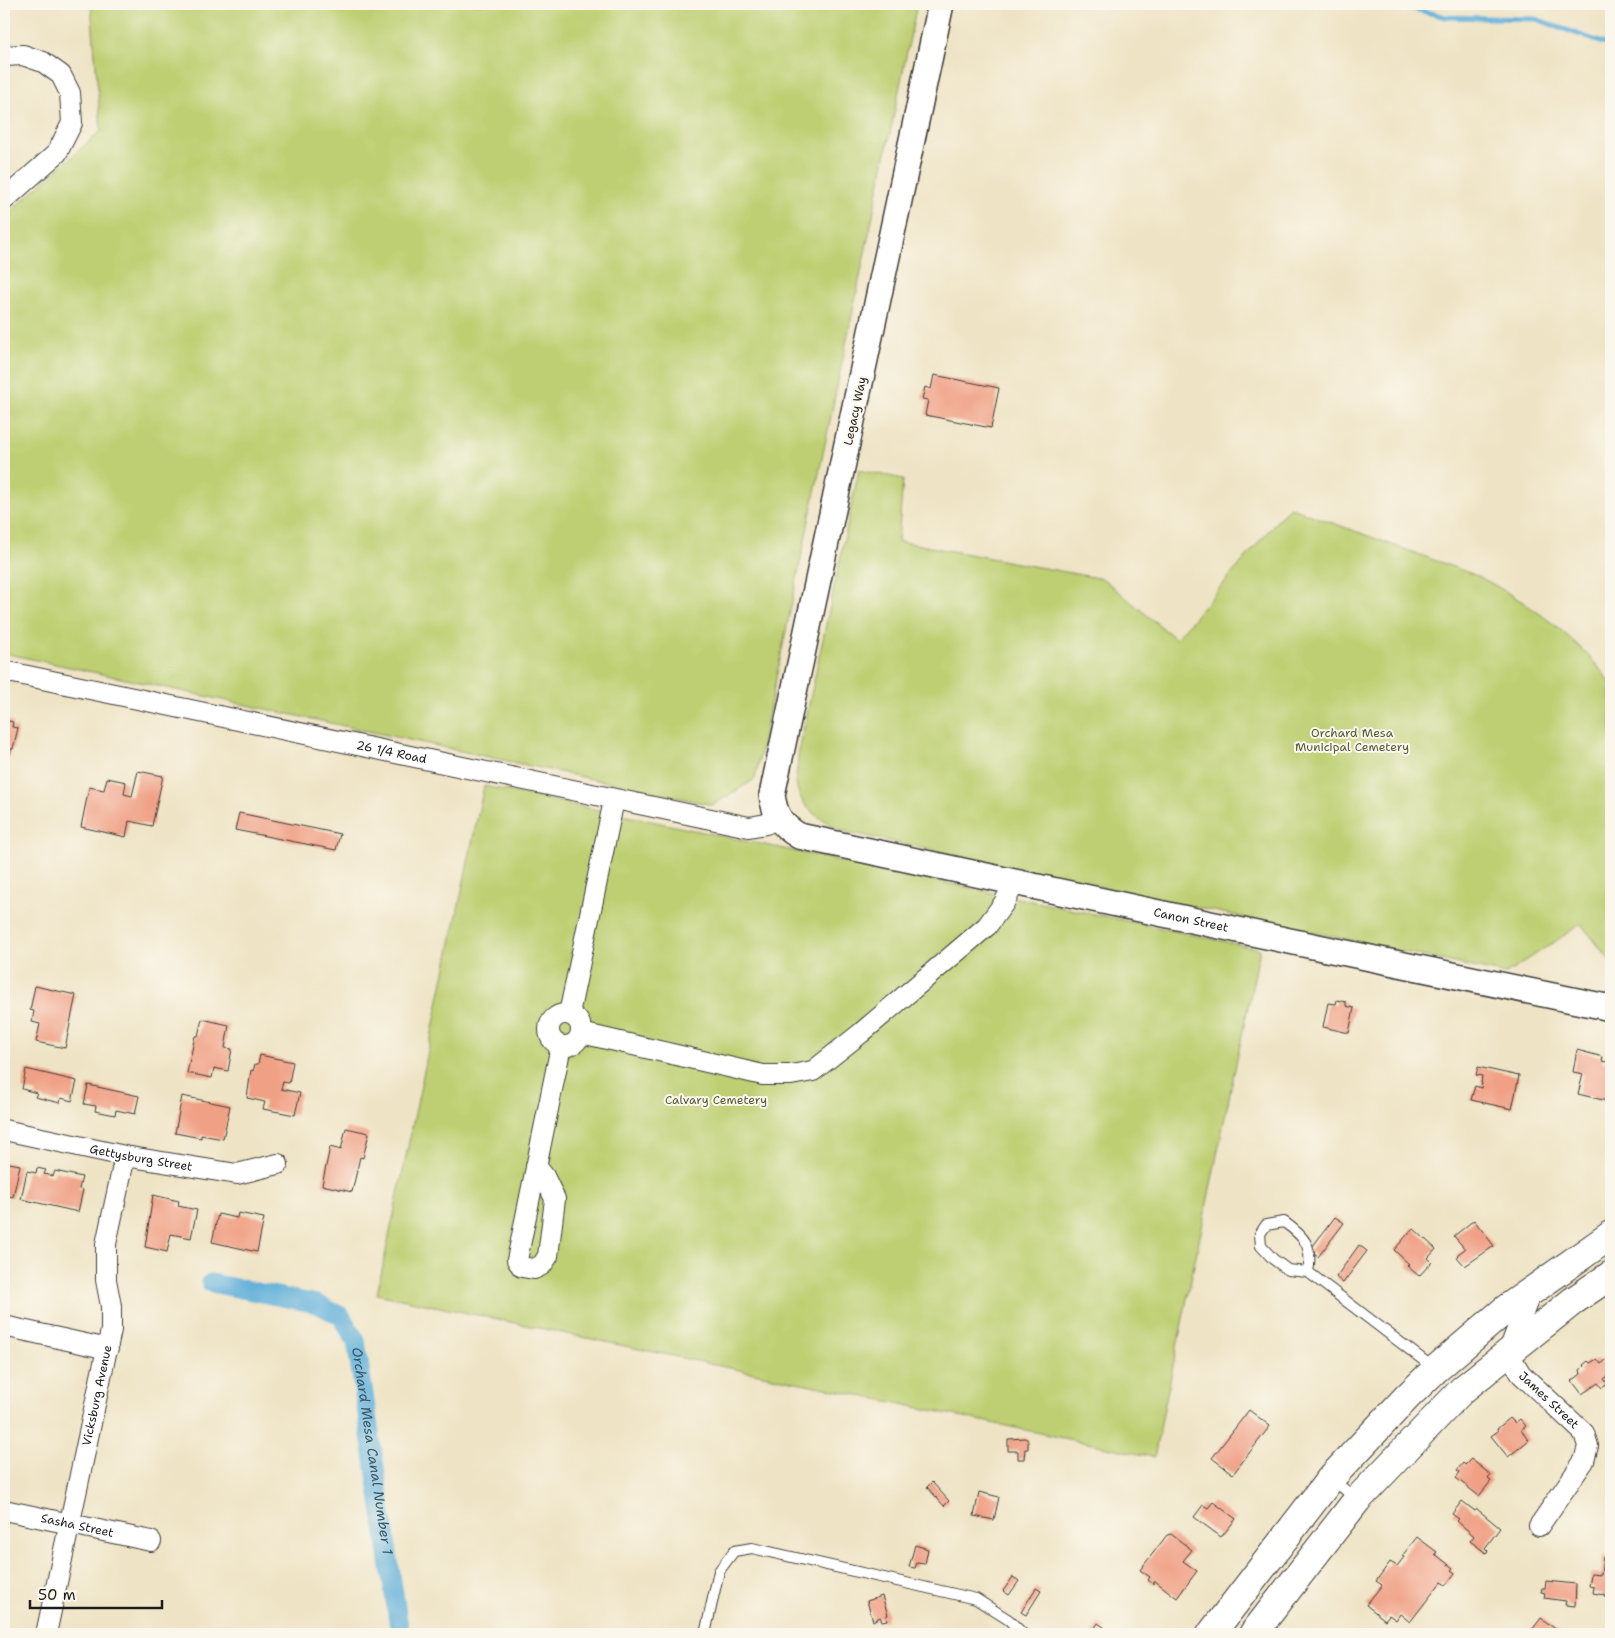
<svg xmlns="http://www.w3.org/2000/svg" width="1615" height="1638" viewBox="0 0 1615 1638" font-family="'Shantell Sans',sans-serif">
<rect width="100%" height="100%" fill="#fbf7ec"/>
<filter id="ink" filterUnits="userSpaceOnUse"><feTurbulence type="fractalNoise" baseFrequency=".02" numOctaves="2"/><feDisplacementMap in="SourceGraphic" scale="10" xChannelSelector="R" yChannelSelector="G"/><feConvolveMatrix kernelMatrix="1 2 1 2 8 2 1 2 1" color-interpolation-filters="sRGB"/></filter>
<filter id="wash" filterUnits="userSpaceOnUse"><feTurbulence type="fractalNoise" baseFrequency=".0096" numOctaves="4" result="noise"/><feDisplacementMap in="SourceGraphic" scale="20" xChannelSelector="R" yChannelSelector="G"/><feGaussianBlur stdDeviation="1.12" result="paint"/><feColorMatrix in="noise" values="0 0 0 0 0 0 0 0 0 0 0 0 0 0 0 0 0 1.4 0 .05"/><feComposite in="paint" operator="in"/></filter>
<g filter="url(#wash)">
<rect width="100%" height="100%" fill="#eee3c4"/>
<path fill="#bdcf72" stroke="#6c7647" d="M91,4H917L755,779L713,805L4,653V217L101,131Z
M859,470L903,479L898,541L1103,579L1176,639L1289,507L1475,575C1524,599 1581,639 1611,684V962L1581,924L1506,974L843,831C822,820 798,808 796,781C796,773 798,764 798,756Z
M484,786L1260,949L1154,1457L377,1294Z"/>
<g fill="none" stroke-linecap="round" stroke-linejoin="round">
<path stroke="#5eafd9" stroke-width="5" d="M1395,4L1446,17L1536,19L1611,46"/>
<path stroke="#5eafd9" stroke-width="19" id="s1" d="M211,1283L317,1304L341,1316L356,1341L400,1634"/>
</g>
<g id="blocks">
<path fill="#f0a085" d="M934,375L999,388L991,428L925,415L928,400L922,399L925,387L931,389Z
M4,720L13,722L12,727L18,728L13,749H11L9,758L4,757Z
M138,771L163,776L152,826L129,821L126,837L81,827L89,787L104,790L107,778L126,782L124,794L132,796Z
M239,813L340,834L336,850L235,830Z
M35,986L76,995L65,1048L36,1042L40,1024L32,1022L34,1011L30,1010Z
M1337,1000L1346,1002V1006L1354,1008L1349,1033L1323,1027L1328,1003L1336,1004Z
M202,1019L229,1025L225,1048L232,1049L228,1071L214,1068L212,1078L187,1073L195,1036H198Z
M1577,1050L1603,1057L1602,1061L1611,1063V1093L1609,1092L1607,1101L1578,1094L1583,1074L1573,1072Z
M260,1055L293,1062L289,1083L283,1082L281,1089L300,1093L295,1115L263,1109L265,1102L247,1098L251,1070L253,1071L255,1064H258Z
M1478,1067L1519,1076L1512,1109L1471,1100L1475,1086L1481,1088L1482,1083H1481L1482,1076L1476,1075Z
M26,1069L77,1081L72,1101L61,1098L60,1103L35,1097L37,1093L22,1089Z
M88,1085L139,1096L135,1114L116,1110L115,1115L95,1111L96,1106L84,1104Z
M182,1096L230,1106L223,1139L201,1135V1138L175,1133Z
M346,1128L369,1133L363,1158L360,1157L352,1192L322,1185L330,1147L341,1150Z
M4,1162L20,1165L13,1197L4,1195Z
M37,1168L46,1170L44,1174L53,1176L55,1171L82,1177L79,1189L83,1190L78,1212L21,1199L27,1171L36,1173Z
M153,1195L179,1201L178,1206L197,1210L191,1238L171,1234L167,1252L145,1247Z
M238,1213L264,1218L257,1252L212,1242L218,1214L237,1218Z
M1335,1217L1344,1223L1318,1257L1309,1251Z
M1474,1220L1494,1246L1465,1266L1457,1257L1458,1254L1465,1249L1454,1236Z
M1413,1228L1436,1249L1428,1258L1432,1262L1419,1276L1407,1266L1409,1264L1394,1250Z
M1359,1245L1367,1251L1343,1283L1336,1277Z
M1611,1356V1374L1604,1379L1608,1384L1602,1388L1598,1383L1582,1394L1572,1381L1581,1374L1580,1370L1584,1366L1583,1365L1588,1361L1590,1363L1597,1359L1601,1364Z
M1249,1410L1270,1426L1233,1474L1212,1458Z
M1510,1418L1515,1423L1520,1419L1526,1426L1521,1430L1529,1440L1508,1457L1491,1436L1498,1431L1497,1429Z
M1025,1438L1028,1440V1449H1025L1024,1459H1018V1451H1008V1439Z
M1471,1459L1491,1475L1488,1479L1491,1481L1479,1496L1456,1478L1460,1472L1457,1470L1463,1463L1465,1465Z
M932,1482L949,1501L944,1506L927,1487Z
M979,1492L999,1497L994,1520L974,1516Z
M1462,1501L1475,1511L1477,1509L1500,1528L1485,1548L1488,1551L1486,1553L1470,1541L1474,1536L1457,1521L1459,1519L1452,1514Z
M1213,1502L1236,1519L1221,1537L1194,1517L1203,1505L1208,1508Z
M1171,1534L1192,1550L1183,1561L1197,1571L1177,1598L1155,1581L1153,1584L1148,1580L1150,1577L1140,1570L1167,1535Z
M1417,1537L1437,1552L1435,1554L1453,1568L1451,1570L1455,1573L1446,1585L1441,1582L1410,1622L1400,1614L1396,1620L1389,1615L1385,1620L1366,1605L1382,1585L1376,1581L1390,1562L1397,1566L1404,1557L1402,1556Z
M915,1545L928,1549L925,1564L917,1563L915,1568L909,1567Z
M1603,1557L1611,1558V1598L1604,1597V1595L1593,1593L1594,1587L1589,1586L1591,1574L1601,1575Z
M1013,1577L1019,1581L1009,1595L1003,1591Z
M1546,1581L1576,1584L1575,1606L1565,1605L1566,1601L1544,1598L1545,1593L1541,1592L1542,1588H1545Z
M1036,1588L1041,1591L1026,1615L1021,1612Z
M882,1596L888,1615L886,1616L887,1620L882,1621L880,1617L873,1621L867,1601Z
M1541,1618L1562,1634H1529Z
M1098,1623L1105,1628L1101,1634H1091Z"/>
</g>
</g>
<g filter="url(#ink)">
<use href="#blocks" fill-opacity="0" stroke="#3c3a35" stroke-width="1"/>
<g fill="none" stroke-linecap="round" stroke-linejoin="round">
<g stroke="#3c3a35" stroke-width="12">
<path id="service" d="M1308,1272C1313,1246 1305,1237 1284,1222L1266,1225L1260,1234L1261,1246L1273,1259L1288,1270L1308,1272L1435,1369
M1331,1478L1356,1499
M705,1634L719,1571L734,1551L752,1548L976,1599L1009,1620L1023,1634"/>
</g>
<g stroke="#3c3a35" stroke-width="22">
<g id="minor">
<path d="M4,56L23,55L43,62L61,75L70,93L72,123L57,153L4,200"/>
<path id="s2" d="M4,671L749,827L766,824L778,818"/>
<circle cx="565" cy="1030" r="16"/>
<path d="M569,1014L614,800"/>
<path d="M581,1033L763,1075H791L813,1071L861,1033L987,926L1004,903L1015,882"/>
<path id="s3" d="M4,1130L125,1156L237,1174L278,1164"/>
<path d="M536,1166L544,1176L555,1199L548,1256L542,1265L534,1269L522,1267L517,1260L561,1046"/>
<path id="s4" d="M1531,1292L1508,1353L1521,1374L1584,1433L1588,1446L1584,1461L1539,1526"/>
<path d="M4,1326L108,1349"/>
<path id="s5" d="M4,1510L151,1541"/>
<path id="s6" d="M46,1634L111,1330V1306L106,1280V1244L125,1156"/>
</g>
</g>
<g stroke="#3c3a35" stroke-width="28">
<g id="tertiary">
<path id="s7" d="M941,4L772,795C775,816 781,825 799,836L1327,949L1611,1008"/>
</g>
</g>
<g stroke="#3c3a35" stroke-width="30">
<path id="trunk" d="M1211,1634L1331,1478L1407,1397L1436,1369L1506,1309L1611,1235
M1253,1634L1357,1500L1462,1390L1573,1301L1611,1275"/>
</g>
<use href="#service" stroke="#fff" stroke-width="10"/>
<use href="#minor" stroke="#fff" stroke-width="20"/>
<use href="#tertiary" stroke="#fff" stroke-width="25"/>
<use href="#trunk" stroke="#fff" stroke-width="28"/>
</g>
</g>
<g text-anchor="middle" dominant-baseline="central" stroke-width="4" stroke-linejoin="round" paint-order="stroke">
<g font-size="12" fill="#1c1c1c" stroke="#fbf7ec">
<text transform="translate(855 411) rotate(-78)">Legacy Way</text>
<text stroke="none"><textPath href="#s2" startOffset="396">26 1/4 Road</textPath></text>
<text stroke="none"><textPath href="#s7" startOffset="1261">Canon Street</textPath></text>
<text stroke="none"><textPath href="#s3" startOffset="140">Gettysburg Street</textPath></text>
<text stroke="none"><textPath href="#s6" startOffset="244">Vicksburg Avenue</textPath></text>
<text stroke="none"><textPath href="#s4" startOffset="128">James Street</textPath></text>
<text stroke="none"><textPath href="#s5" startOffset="75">Sasha Street</textPath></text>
</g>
<g font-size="12" fill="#545b3a" stroke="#fbf7ec">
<text x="1352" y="733">Orchard Mesa<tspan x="1352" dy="14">Municipal Cemetery</tspan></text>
<text x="716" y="1100">Calvary Cemetery</text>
</g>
<g font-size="14" font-style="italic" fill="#365768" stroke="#fbf7ec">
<text stroke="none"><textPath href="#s1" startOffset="275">Orchard Mesa Canal Number 1</textPath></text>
</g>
</g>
<rect width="1615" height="1638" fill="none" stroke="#fbf7ec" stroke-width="20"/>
<path d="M30 1600v8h132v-8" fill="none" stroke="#1c1c1c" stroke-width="2.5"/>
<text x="38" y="1600" font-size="15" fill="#1c1c1c" stroke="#fbf7ec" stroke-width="4" paint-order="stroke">50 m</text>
</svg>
